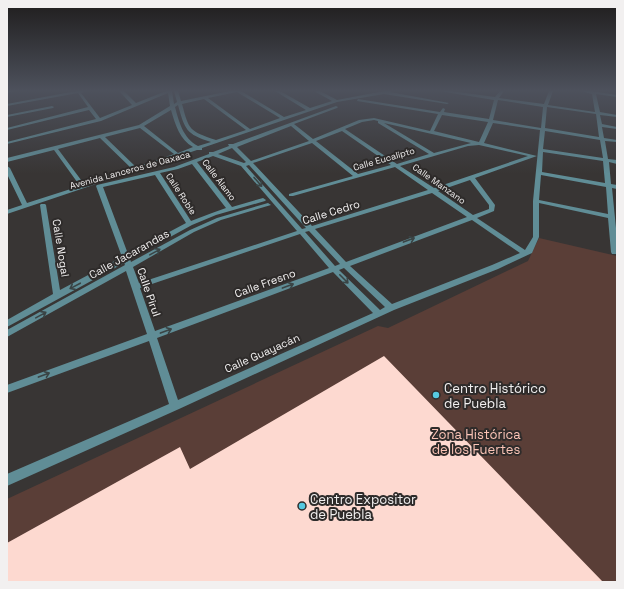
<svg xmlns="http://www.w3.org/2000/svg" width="624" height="589" viewBox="0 0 624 589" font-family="'Space Grotesk',sans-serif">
<rect width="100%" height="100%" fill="#383534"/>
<path fill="#5a3e37" d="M539,238L617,256V582H7V499L378,326L388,328L528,261Z"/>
<path fill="#fdd9d0" d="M384,356L603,582H7V543L180,447L190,469Z"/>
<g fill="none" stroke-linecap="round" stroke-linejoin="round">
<path fill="#608d96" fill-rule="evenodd" d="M7,91H15L7,93Z
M76,91H86L81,93L100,118L132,105L119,91H124L136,103L166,91H172L174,104L177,102L174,91H178L181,101L230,91H241L284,117L306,110L275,91H280L310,108L332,101L314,91H320L337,100L384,91H394L390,92L449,103L447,104L384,94L337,102L202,148V150H197L7,214V210L22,205L7,174V166L10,168L27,203L80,186L54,150L7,162V158L139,125L170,106L168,93L101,121L7,144V142L96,119L89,110L7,130V128L88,107L78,93L7,106V104ZM237,92L280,118L250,129L208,98ZM204,99L246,130L216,140C189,131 189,130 182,104ZM178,105C185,130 186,134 211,142L198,146C183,138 179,122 175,107ZM171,110C175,124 180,140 193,147L178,153L144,126ZM140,128L174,154L136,167L105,137ZM100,138L131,168L84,184L58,149Z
M439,91H451L495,97L500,91H504L499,98L544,104L549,91H553L548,105L595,112L592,94L580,91H592L617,95V97L596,94L600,112L617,115V117L600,115L602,124L617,127V129L602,127L604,138L617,140V142L605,141L608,159L617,160V164L609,162L611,184L617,185V189L612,188L617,238V254H612L611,252L608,218L539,203V237L532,253L498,269L394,310L179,409L7,486V474L169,404L149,341L7,393V385L147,334L126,271L7,337V330L125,265L124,263L7,327V320L53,294L40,205L41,204H45L46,205L60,290L122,257L96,186L97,185L174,167L209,154V152H213L229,146L228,144H233L336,106L338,107L337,108L294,124L313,139L359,120L374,118L430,131L438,114L357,101L358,99L440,112L443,108L445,109L444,112L489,119L494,100ZM498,100L543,107L541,128L493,120ZM547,107L596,114L599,137L545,128ZM442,115L488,122L479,142L434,131ZM374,120L378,121V123L429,154L397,164L345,129L362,122ZM384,123L471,143L434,153ZM493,123L540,130L533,201V237L525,250L477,218L494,211L495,205L475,178L537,156L484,143ZM291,126L309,141L251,161L237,147ZM342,131L391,165L358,174L316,141ZM545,131L600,140L603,158L543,149ZM312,143L353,176L289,194V196H293L395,167L428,190L312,226L253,163ZM479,145L528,156L434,188L400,166L468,146ZM232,148L246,162L244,163L218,154ZM543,152L603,161L605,183L542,172ZM213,156L241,166L297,231L139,283L133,267L194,232L221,220L271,205L268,203L217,218L190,230L131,262L130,259L192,225L216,215L265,201L266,200L263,198L232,207L197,162ZM192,164L226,208L212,213L191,221L160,173L178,169ZM249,165L306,228L302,229L246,166ZM155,175L186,223L128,254L103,187ZM541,175L606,187L608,214L539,200ZM470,180L489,205V209L473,215L438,191ZM432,193L467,217L346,262L315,229ZM472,220L520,253L492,265L392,304L350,266ZM309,231L340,264L335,266L305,232ZM300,234L329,268L155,331L140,288ZM344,268L385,307L380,310L339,270ZM333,272L373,313L178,400L157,338Z
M52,106L54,107L53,108L7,117V115Z"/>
</g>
<defs><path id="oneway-shaft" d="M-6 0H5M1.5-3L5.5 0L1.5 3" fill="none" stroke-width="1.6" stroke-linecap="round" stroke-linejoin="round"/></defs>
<g stroke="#3a4445">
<use href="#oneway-shaft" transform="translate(258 182) rotate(49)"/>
<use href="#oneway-shaft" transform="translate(409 240) rotate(-20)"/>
<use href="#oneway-shaft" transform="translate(155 252) rotate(-29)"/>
<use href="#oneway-shaft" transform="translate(344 279) rotate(45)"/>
<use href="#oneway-shaft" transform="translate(75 286) rotate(152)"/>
<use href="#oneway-shaft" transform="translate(288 286) rotate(-20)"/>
<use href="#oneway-shaft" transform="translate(41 315) rotate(-29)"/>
<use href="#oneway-shaft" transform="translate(166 331) rotate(-20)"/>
<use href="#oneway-shaft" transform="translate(44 375) rotate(-20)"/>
</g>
<linearGradient id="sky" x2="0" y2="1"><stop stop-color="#1f1d1d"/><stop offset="0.52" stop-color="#4d515c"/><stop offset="1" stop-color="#4d515c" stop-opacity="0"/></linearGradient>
<rect width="624" height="174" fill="url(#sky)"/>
<g fill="#56c9e0" stroke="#2e2b2a" stroke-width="1.5">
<circle cx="436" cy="395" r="4"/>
<circle cx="302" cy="506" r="4"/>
</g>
<g text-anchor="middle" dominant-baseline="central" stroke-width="4" stroke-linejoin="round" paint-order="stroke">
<g font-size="9" fill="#f2f0f0" stroke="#2e2b2a">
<text transform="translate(384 159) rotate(-16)">Calle Eucalipto</text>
<text transform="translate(130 170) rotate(-15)">Avenida Lanceros de Oaxaca</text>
<text transform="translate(219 180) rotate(53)">Calle Álamo</text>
<text transform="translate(439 184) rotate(35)">Calle Manzano</text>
<text transform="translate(181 194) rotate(57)">Calle Roble</text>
</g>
<g font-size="11" fill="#f2f0f0" stroke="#2e2b2a">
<text transform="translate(331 212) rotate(-17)">Calle Cedro</text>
<text transform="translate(61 248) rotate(81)">Calle Nogal</text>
<text transform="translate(129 254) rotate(-29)">Calle Jacarandas</text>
<text transform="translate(265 283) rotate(-20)">Calle Fresno</text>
<text transform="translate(149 292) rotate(71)">Calle Pirul</text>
<text transform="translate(262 353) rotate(-24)">Calle Guayacán</text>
</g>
<g font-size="13" fill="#f2f0f0" stroke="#2e2b2a" text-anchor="start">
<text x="444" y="388">Centro Histórico<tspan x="444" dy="15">de Puebla</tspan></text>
<text x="310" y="499">Centro Expositor<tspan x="310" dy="15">de Puebla</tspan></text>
</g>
<g font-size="13" fill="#fbc4b6" stroke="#2e2b2a">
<text x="476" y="434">Zona Histórica<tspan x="476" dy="15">de los Fuertes</tspan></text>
</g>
</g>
<rect width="624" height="589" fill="none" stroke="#f2f0f0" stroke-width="16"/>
</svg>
